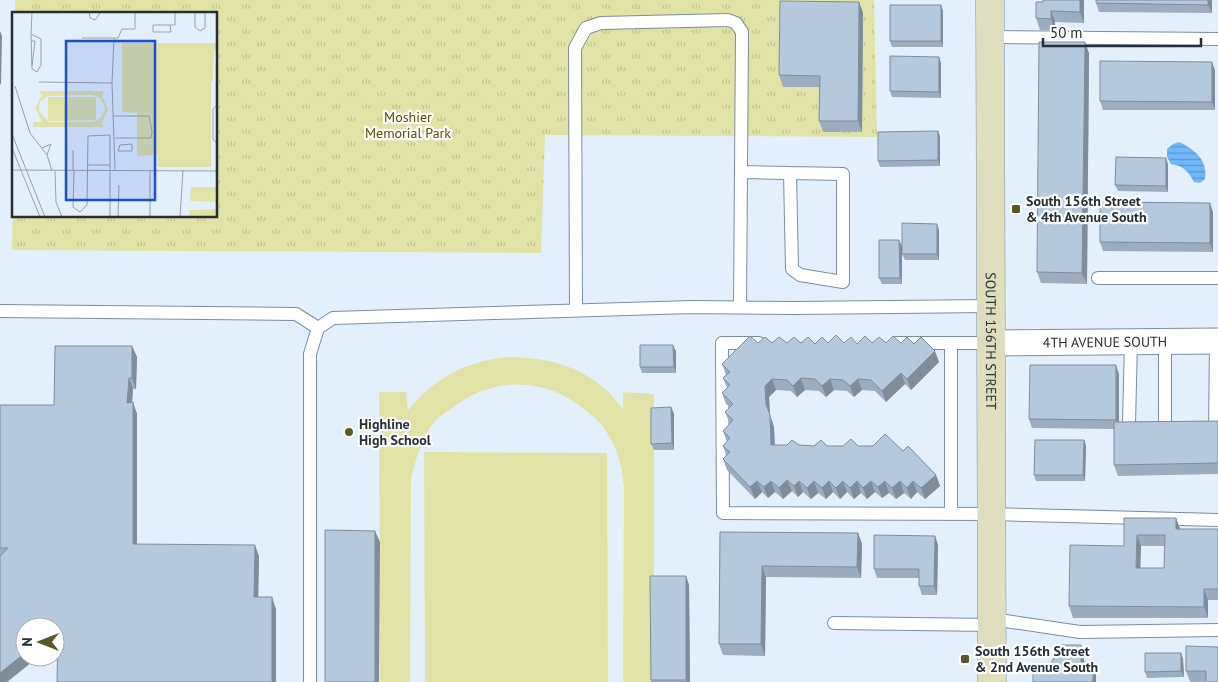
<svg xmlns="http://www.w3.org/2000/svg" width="1218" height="682" viewBox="0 0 1218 682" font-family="'PT Sans',sans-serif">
<defs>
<pattern id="park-tufts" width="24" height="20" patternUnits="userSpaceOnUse" patternTransform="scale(1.25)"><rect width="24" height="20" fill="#e1e3a6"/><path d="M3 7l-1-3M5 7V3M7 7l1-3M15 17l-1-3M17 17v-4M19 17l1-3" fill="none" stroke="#c1c390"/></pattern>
<pattern id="water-rules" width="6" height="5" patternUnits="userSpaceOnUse" patternTransform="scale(1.25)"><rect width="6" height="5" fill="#6fb8fc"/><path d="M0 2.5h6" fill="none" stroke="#5b96cd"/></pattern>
</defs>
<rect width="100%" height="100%" fill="#e3f0fc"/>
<path fill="#e1e3a6" d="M508,357C543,357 579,365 605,389C612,394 617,403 623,409V392L654,394V682H623L624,487C622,468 618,449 607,433C602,424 594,417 586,411C546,376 492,376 451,409C446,412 440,416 436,420C421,437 416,459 411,479L410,682H380L379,392H406L408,410C434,378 467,361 508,357Z
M424,452L607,453L608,682H425Z"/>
<path fill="url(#park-tufts)" d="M15,0H874L877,137L545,135L541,253L12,250L14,134V216H216V14H15Z"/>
<path fill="url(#water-rules)" d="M1179,142C1194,149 1208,160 1205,179L1200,183L1194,182C1188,171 1184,166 1171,164L1167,157V149L1173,144Z"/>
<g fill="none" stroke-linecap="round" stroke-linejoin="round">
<g stroke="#7b8ea1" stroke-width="14">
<path id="lane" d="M990,37L1218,39
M742,172L790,173
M790,173L843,174V282L800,275L792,269Z
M1098,278H1218
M576,310L575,48L586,28L601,23L728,20L736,23L742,32L740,307
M0,311L296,314L318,328
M1165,342V424
M759,343H722L723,513L992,514L1218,520
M896,343H991
M951,343V513
M1129,424L1131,342
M1215,431L1216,341
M992,619L1080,632L1218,630
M834,623L992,625
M310,682V354L318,328L333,318L691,307L794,308L990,306"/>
</g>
<g stroke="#7b8ea1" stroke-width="27">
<g id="street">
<path id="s1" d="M991,343L1218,341"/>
</g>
</g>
<g stroke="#7b8ea1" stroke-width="29">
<g id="secondary">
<path id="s2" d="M990,0L992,682"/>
</g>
</g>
<use href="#lane" stroke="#fff" stroke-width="12"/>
<use href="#street" stroke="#fff" stroke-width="25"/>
<use href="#secondary" stroke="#dedebc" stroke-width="28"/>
</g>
<path fill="#9cadbf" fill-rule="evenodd" d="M1084,0V23L1055,22V30H1040L1036,18V2Z
M1212,0V13L1099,12L1096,3Z
M859,2L863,13L862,132H823L819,121V87H783L779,75Z
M941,5L943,11V47H892L890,41Z
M1089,53L1087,284L1041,283L1037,272Z
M941,63V98L892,97L890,91Z
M1215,70V110H1103L1100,101Z
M938,131L940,137V166L880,167L878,161Z
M1168,164V192L1118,191L1115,185Z
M1213,212V252L1103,251L1100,242Z
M939,230V260H905L902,254Z
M902,246V284H882L879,278Z
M758,343L857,344L901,343L914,344L939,362L911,390L905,384L886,402L875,391L862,390L854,397L847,391L834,390L826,397L819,391L805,390L797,397L791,391L776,390L769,397L770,415L774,427L775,445L814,446H858L903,451L936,475L940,486L925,499L917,492L911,499L904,493L896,499L889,493L882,498L875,492L867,499L861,493L854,499L847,492L840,499L833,492L826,499L818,493L811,499L803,492L798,497L792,491L783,499L775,492L768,498L762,492L755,499L727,470L723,459L726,455L723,446L727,442L723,431L730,424L725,412L730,407L726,404L722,393L727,388L723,378L726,375L722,364Z
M132,346L137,357L136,389H133L132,403L137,414V544L259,556L258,597L276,609V682H57L58,641L55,644V627L25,657H38L7,682H0V405H54Z
M676,351V373H642L640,367Z
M1119,374V422L1218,421V474L1118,476L1114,465V429L1032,428L1029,419Z
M671,407L674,414V450H654L651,444Z
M1084,440L1086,446L1085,481H1036L1034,475Z
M1124,518H1176L1180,529H1218V600H1208V618H1073L1069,606L1124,546ZM1141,546H1164V568H1140Z
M720,532L858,533L862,544L861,578L766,577L765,656L723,655L719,644Z
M935,536L938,545L937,595H922L919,586V578H877L874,569Z
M686,576L689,585L690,682H651V680Z
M1218,647V682H1190L1186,671Z
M1181,653L1183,659L1184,677L1147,678L1145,672Z"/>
<path fill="#7f8d9b" d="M1080,0H1084V23L1080,12Z
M1208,0H1212V13L1208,5Z
M859,2L863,13L862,132L858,121Z
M941,5L943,11V47L941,41Z
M1051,11L1055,22V30L1051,19Z
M0,31L2,36L1,85L0,83Z
M1085,42L1089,53L1087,284L1082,273Z
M939,57L941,63V98L939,92Z
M1212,62L1215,70V110L1212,102Z
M938,131L940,137V166L938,160Z
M1166,158L1168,164V192L1166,186Z
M1210,203L1213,212V252L1210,243Z
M937,224L939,230V260L937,254Z
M899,240L902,246V284L900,278Z
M673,345L676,351V373L674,367Z
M132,346L137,357L136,389L132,378Z
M935,351L939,362L911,390L907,379Z
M1116,365L1119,374V429L1116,420Z
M901,373L905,384L886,402L882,391Z
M129,378L133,389L131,414L127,403Z
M801,378L805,390L797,397L793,386Z
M772,379L776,390L769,397L770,416L766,404L765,386Z
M830,379L834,390L826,397L822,386Z
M858,379L862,390L854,397L850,386Z
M133,402L137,414V555L133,544Z
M671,407L674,414V450L672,443Z
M770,415L774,427L775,457L771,445Z
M1084,440L1086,446L1085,481L1083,475Z
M936,475L940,486L925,499L921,488Z
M787,480L792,491L783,499L779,488Z
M757,481L762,492L755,499L750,487Z
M771,481L775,492L768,498L764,487Z
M799,481L803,492L798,497L794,486Z
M814,481L818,493L811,499L807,488Z
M829,481L833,492L826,499L822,488Z
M843,481L847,492L840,499L836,488Z
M857,481L861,493L854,499L850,488Z
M871,481L875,492L867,499L863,488Z
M885,481L889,493L882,498L878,487Z
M900,481L904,493L896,499L892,488Z
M913,481L917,492L911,499L907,488Z
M1176,518L1180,529H1176Z
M375,531L380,542L379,682H375Z
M858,533L862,544L861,578L857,567Z
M1137,535L1141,546L1140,579L1136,568Z
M935,536L938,545L937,595L934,586Z
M255,545L259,556L258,608L254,597Z
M762,566L766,577L765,656L761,644Z
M686,576L689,585L690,682H687L686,680Z
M1204,589L1208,600V618L1204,607Z
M272,597L276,609V682H272Z
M58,627L62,638L55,644V630Z
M1081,645L1084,654V670L1081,662Z
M25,653V657H38L7,682H0V673Z
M1181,653L1183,659L1184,677L1181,671Z
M1093,662L1096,670V682H1093Z"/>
<path fill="#b5c9de" stroke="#7f8d9b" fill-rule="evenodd" d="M1043,0H1080V12L1051,11V19L1036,18V2H1043Z
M1096,0H1208V5L1096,3Z
M780,1L859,2L858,121H819L820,76L779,75Z
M890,5H941V41H890Z
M1039,42H1085L1082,273L1037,272Z
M890,56L939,57V92L890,91Z
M1100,61L1212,62V102L1100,101Z
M938,131V160L878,161V132Z
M1116,157L1166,158V186L1115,185Z
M1100,202L1210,203V243L1100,242Z
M902,223L937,224V254H902Z
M879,240H899L900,278H879Z
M836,335L844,343L851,337L857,344L865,336L872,343L879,337L886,343L893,336L901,343L907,337L914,344L921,337L935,351L907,379L901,373L882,391L871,380L858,379L850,386L843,380L830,379L822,386L815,379L801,378L793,386L787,380L772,379L765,386L766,404L770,415L771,445H787L792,440L799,445L814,446L821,440L827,446H843L851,439L858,446H873L885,434L903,451L908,446L936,475L921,488L913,481L907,488L900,481L892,488L885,481L878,487L871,481L863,488L857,481L850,488L843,481L836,488L829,481L822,488L814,481L807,488L799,481L794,486L787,480L779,488L771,481L764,487L757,481L750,487L723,459L730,452L723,446L730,438L723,431L733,420L725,412L733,404L722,393L730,385L723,378L730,372L722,364L750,336L758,343L765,337L772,343L779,337L787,343L794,337L801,343L808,337L815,344L822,337L828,343Z
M640,345H673L674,367H640Z
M55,346H132V378H129L127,403L133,402V544L255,545L254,597H272V682H57L58,627L55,630V627H25V653L0,673V556L8,548H0V405H54Z
M1030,365H1116V420L1029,419Z
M671,407L672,443L651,444V408Z
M1218,421V463L1114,465V422Z
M1035,440H1084L1083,475H1034Z
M1124,518H1176V529H1218V589H1204V607L1069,606L1070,545L1124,546ZM1137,535H1165L1164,568H1136Z
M325,530L375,531V682H325Z
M720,532L858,533L857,567L762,566L761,644H719Z
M874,535L935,536L934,586H919V569H874Z
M650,576H686V680H651Z
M1054,645H1081V662H1093V682H1033V666H1049L1054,658Z
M1186,646L1218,647V682H1206V671H1186Z
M1145,653H1181V671L1145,672Z"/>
<g fill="#595a27" stroke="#fff" stroke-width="2">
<rect x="1011" y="204" width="10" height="10" rx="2.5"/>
<circle cx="349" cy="432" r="5"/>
<rect x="960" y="654" width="10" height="10" rx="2.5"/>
</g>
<g text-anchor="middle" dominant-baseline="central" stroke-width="4.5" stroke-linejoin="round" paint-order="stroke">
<g font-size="14" fill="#535303" stroke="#fff">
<text x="408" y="117">Moshier<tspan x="408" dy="16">Memorial Park</tspan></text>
</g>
<g font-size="14" font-weight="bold" fill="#262e36" stroke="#fff" text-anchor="start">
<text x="1026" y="201">South 156th Street<tspan x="1026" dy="16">&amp; 4th Avenue South</tspan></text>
<text x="359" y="424">Highline<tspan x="359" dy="16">High School</tspan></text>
<text x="975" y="651">South 156th Street<tspan x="975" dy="16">&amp; 2nd Avenue South</tspan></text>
</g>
<g font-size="14" fill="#262e36" stroke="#fff">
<text stroke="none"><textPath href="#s2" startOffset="341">SOUTH 156TH STREET</textPath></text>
<text stroke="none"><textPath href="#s1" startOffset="114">4TH AVENUE SOUTH</textPath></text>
</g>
</g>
<g transform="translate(12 12)">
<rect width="205" height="205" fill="#e3f0fc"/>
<path d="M27,79H92L90,83L96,98L90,110L91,115H21V110H30L23,96L30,83ZM80,83L88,86L93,96L90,105L81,110H37L27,99L28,90L36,84ZM36,85H84V108L36,109ZM205,197V205H177L178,198Z" fill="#e1e3a6" fill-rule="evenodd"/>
<path d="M110,31H205V38L202,39L201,69H199V155H145V143L125,144V101L110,100ZM179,175H205V190L178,189Z" fill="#e1e3a6"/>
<path fill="none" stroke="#97a2ad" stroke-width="1" d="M77,0L78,6L83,8L89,0M183,0V15L188,19L193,16V0M141,13H158L159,20H141ZM158,13H163V0M19,22L29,27V53L25,60L20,57L19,22L20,0M70,26H106L110,17H123V0M19,29H23L20,54M27,70L100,71L103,158M100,71L102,26M3,74L18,121L35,143L40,159M205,93L201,97V127L205,132M102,104H137L140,119L139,126H103M0,122L33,205M120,132V139H106L108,133ZM0,136L28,205M30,136L39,132L35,143M76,153H98M0,158L204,159M43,159L44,190L50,205M61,159V138M62,159L61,195L68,200L75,193L76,124L98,123V205M106,205L107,173M138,205V158M168,205L171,158"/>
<path fill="#1d4ed8" fill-opacity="0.15" stroke="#1d4ed8" stroke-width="2.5" d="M54,29H143V188H54Z"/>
<rect width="205" height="205" fill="none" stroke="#262e36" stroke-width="2.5"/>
</g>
<g transform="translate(40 642) rotate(270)"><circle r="24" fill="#ffffff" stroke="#a8abaf"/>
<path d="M0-4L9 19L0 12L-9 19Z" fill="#595a27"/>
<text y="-8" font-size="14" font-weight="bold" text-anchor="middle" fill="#262e36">N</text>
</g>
<path d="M1043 38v8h158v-8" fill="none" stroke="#262e36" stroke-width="2.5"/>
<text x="1050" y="38" font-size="15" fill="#262e36" stroke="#ffffff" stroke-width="4" paint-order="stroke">50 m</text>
</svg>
